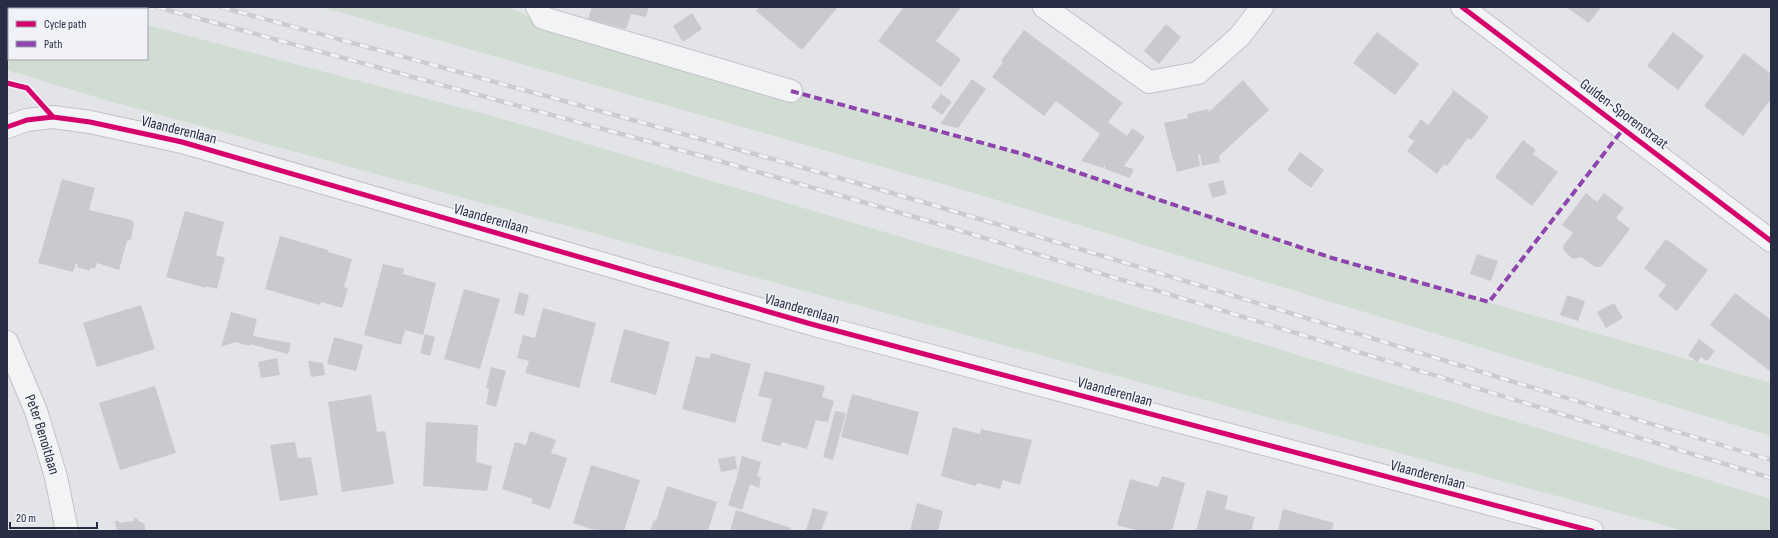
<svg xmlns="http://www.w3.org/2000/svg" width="1778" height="538" viewBox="0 0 1778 538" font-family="'Sofia Sans Condensed',sans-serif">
<rect width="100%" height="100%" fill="#e3e4e8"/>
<path fill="#d1dcd3" d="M7,7H85L92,9H9V59H147V25L496,117L1229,334L1771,499V531H1685L109,101L7,70Z
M321,7H509L544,24L791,93L1023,154L1332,258L1771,383V436L964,190Z"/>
<path fill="#c9cacf" d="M592,7H649L646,17L631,14L626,29L588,19Z
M759,7H838L802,50L756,11Z
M904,7H961L936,41L961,59L941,87L878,41Z
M1566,7H1601L1589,23Z
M692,13L702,29L683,42L673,26Z
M1166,24L1181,37L1159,64L1144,51Z
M1024,30L1123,103L1108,122L1127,136L1132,128L1145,137L1124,166L1134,169L1130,178L1105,169V165L1103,168L1081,161L1100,134L1056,101L1044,116L992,77L1003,62L1001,61Z
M1377,32L1419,64L1395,95L1353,63Z
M1673,32L1704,56L1678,90L1647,66Z
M1744,53L1771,74V99L1743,136L1704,106Z
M972,79L986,89L958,128L940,124Z
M1243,80L1269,110L1219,156L1220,162L1202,166L1200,154L1198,155L1200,166L1177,172L1174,160H1173L1164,123L1188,118L1187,114L1208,109L1209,112Z
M1451,88L1489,117L1471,140L1468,138L1447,166L1444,164L1437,174L1407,151L1414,141L1408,137L1421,119L1428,125L1453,92Z
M941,94L952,102L942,115L931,107Z
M1523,140L1536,150L1533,154L1558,172L1532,206L1495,177Z
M1300,152L1324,170L1311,188L1287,170Z
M62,179L95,188L89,210L132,220L134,224L131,239L127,241L119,270L97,263L95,269L90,268V271L77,267L78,264L76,263L73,272L38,263Z
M1223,180L1227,194L1212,198L1208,184Z
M1586,193L1597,202L1604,193L1624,208L1616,218L1630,229L1601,267H1595L1581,257L1573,259L1564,251L1563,246L1573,233L1562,225Z
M185,211L224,222L216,255L225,258L217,289L206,286V288L166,277Z
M280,236L328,250V252L352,259L344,287L348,288L342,308L321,302L320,305L265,289Z
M1666,239L1708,270L1677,311L1658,296L1666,285L1644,268Z
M1477,254L1498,261L1491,281L1470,274Z
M383,264L404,269L403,274L436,283L423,335L405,330L401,345L364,335Z
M464,289L500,299L480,369L444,359Z
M519,292L529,295L524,316L514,313Z
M1735,293L1771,320V372L1710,325Z
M1567,295L1585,301L1578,321L1560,315Z
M1614,303L1623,318L1606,328L1597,312Z
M141,305L155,349L97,367L83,323Z
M543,308L596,323L579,388L525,373L529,361L517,358L523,335L535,338Z
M231,312L257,319L253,336L291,343L288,354L250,344V346L235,342L221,347Z
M624,329L670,342L656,395L610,382Z
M425,334L435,337L430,356L420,353Z
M334,337L363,345L356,371L327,364Z
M1699,339L1715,351L1707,361L1701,357L1697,362L1688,355Z
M711,353L751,364L735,423L682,409L696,356L709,359Z
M277,358L280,375L261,378L258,362Z
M308,361L323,363L325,375L311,377Z
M491,367L506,371L496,407L486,404L489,389L486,388Z
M765,371L825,386L822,397L834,401L828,422L816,420L807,449L782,442L780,446L761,441L772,399L758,396Z
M155,386L176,453L120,470L99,403Z
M852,394L919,412L908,455L841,437Z
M371,395L377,432L385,431L394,484L342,492L328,402Z
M835,411L846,413L833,460L823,457Z
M426,422L478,425L476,462L492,466L487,491L423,486Z
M953,427L980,434L981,429L1032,440L1020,485L1003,480L1000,489L977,483L976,486L941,476Z
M530,431L556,440L551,453L567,458L550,509L531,503L533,499L502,489L515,442L526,445Z
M295,442L298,458L311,457L318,495L280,501L270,445Z
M735,456L737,469L721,472L718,459Z
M742,456L761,462L757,476L761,478L759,488L750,484L742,510L728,505L736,481Z
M591,465L640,480L624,531H598L573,523Z
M1162,476L1185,483L1172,531H1140L1117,525L1130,479L1158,487Z
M667,486L717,502L708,531H650L654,520L656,521Z
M1207,490L1228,496L1225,509L1255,517L1251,531H1196Z
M917,503L943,511L938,531H910Z
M813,508L828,512L821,531L806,530Z
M1283,509L1334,523L1332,531H1278Z
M736,510L791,528L790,531H730Z
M134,518H137L138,521L143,523L145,526V531H117L115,521H119V523L134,521Z"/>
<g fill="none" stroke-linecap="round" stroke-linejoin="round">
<g stroke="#c1c2c6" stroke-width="24">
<g id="minor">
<path d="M537,7L543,18L791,91"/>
<path d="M1044,7L1149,82L1198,73L1240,36L1262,7"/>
<path d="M1462,7L1771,241"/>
<path d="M7,127L27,120L53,117L90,122L182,142L811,324L1592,531"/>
<path id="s1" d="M7,342L36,411L56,477L67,531"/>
</g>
</g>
<use href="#minor" stroke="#f2f3f5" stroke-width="22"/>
<g stroke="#cbccd0" stroke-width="4.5">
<path id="rail" d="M157,7L709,158L932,222L1771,478
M221,7C440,67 659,126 878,189C1177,276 1473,371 1771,460"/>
</g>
<use href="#rail" stroke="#f0f2f8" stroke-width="3" stroke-dasharray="9" stroke-linecap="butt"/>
<path stroke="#8e44ad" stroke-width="4" stroke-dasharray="8 4" stroke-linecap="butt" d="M791,91L1023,154L1332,258L1489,302L1623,129"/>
<g stroke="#f0f2f8" stroke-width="8">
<path id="cycleway" d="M1462,7L1771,241
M7,83L27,88L53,117
M7,127L27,120L53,117L90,122L182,142L811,324L1592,531"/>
</g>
<use href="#cycleway" stroke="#d6006c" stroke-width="5"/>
</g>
<g text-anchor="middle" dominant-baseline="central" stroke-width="3" stroke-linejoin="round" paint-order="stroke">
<g font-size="15" fill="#272e44" stroke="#f0f2f8">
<text transform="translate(1624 114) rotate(37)">Gulden-Sporenstraat</text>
<text transform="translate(179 130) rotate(14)">Vlaanderenlaan</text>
<text transform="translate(491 219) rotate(16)">Vlaanderenlaan</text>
<text transform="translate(802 309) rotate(16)">Vlaanderenlaan</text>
<text transform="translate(1115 392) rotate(15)">Vlaanderenlaan</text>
<text stroke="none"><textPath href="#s1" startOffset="99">Peter Benoitlaan</textPath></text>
<text transform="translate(1428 475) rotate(15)">Vlaanderenlaan</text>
</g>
</g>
<rect width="1778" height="538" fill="none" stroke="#272e44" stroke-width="16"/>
<rect x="8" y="8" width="140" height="52" fill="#f0f2f8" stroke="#a0a4b0"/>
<rect x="16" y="21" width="20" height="6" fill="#d6006c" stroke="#a0a4b0"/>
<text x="44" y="28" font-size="12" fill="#272e44">Cycle path</text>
<rect x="16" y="41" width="20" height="6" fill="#8e44ad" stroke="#a0a4b0"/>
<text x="44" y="48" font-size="12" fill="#272e44">Path</text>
<path d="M10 522v6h87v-6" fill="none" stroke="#272e44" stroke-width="2"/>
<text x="16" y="522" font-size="12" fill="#272e44" stroke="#f0f2f8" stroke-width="3" paint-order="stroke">20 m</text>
</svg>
